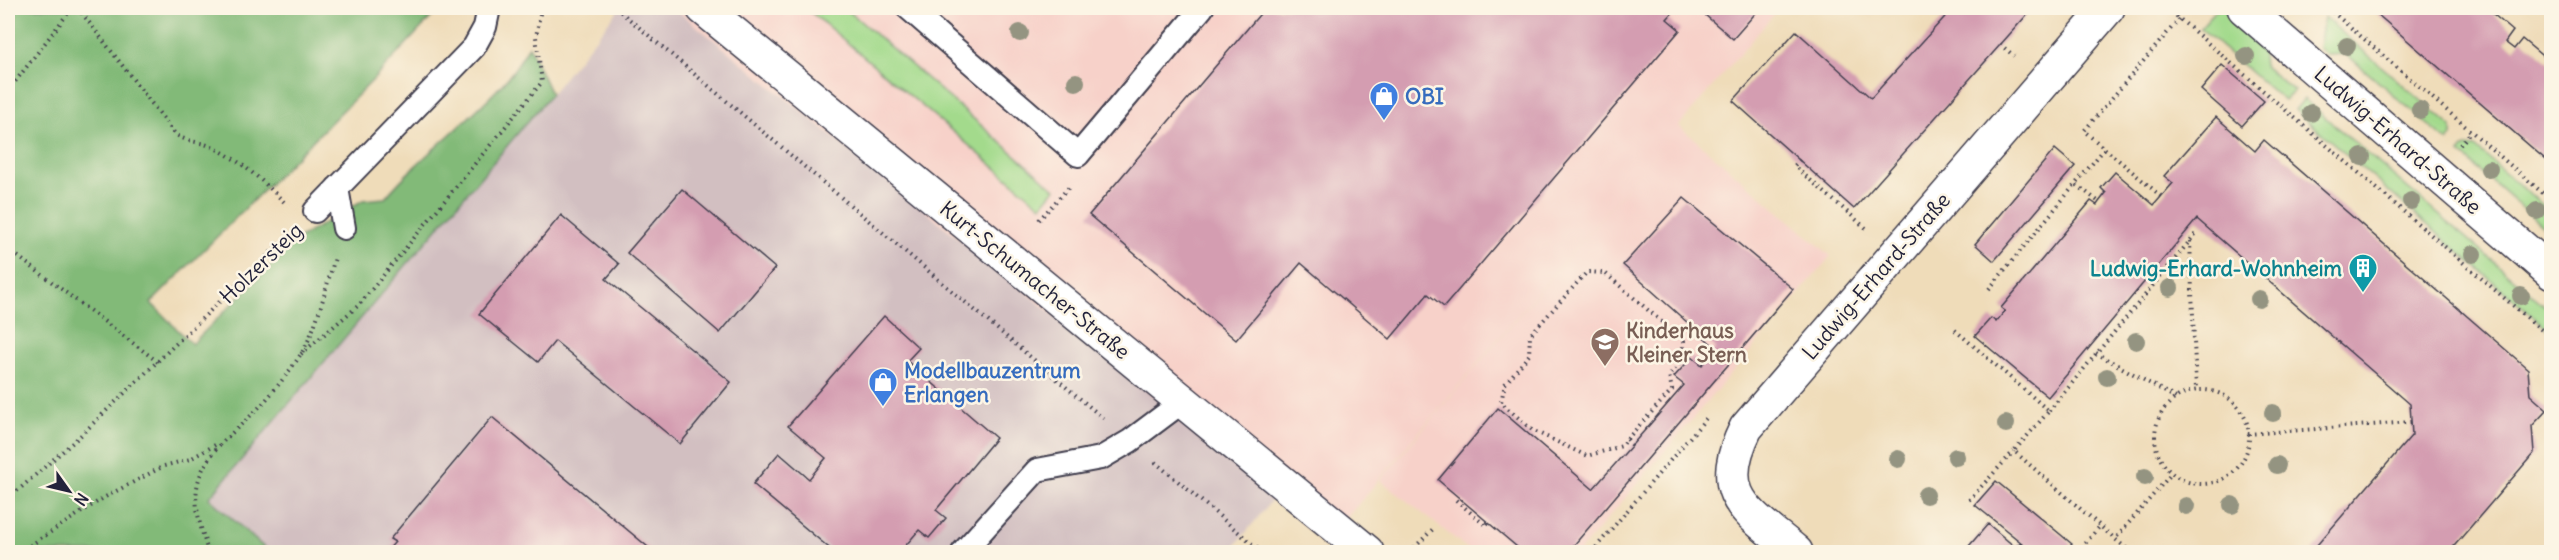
<svg xmlns="http://www.w3.org/2000/svg" width="2559" height="560" viewBox="0 0 2559 560" font-family="Delius,sans-serif">
<rect width="100%" height="100%" fill="#fcf5e5"/>
<filter id="ink" filterUnits="userSpaceOnUse"><feTurbulence type="fractalNoise" baseFrequency=".0167" numOctaves="2"/><feDisplacementMap in="SourceGraphic" scale="12" xChannelSelector="R" yChannelSelector="G"/><feConvolveMatrix kernelMatrix="1 2 1 2 8 2 1 2 1" color-interpolation-filters="sRGB"/></filter>
<filter id="wash" filterUnits="userSpaceOnUse"><feTurbulence type="fractalNoise" baseFrequency=".008" numOctaves="4" result="noise"/><feDisplacementMap in="SourceGraphic" scale="24" xChannelSelector="R" yChannelSelector="G"/><feGaussianBlur stdDeviation="1.35" result="paint"/><feColorMatrix in="noise" values="0 0 0 0 0 0 0 0 0 0 0 0 0 0 0 0 0 1.4 0 .05"/><feComposite in="paint" operator="in"/></filter>
<g filter="url(#wash)">
<rect width="100%" height="100%" fill="#efdcb9"/>
<path fill="#f7d1c9" d="M674,8H1779L1327,541L1276,495Z
M1679,126L1831,256L1579,552H1472L1380,480Z"/>
<path fill="#d2bfc1" d="M620,8H674L1276,495L1230,552H269L208,498L551,94Z"/>
<path fill="#a3da8c" stroke="#627e64" stroke-width="1.5" d="M806,8H845L1055,189L1041,206Z
M2218,8H2226L2232,12V20L2262,46L2264,66L2294,91L2284,101L2200,28Z
M2324,17L2452,127V136L2448,142L2346,54L2328,55L2319,48Z
M2304,99L2551,311V332L2295,110Z
M2466,146L2475,147L2551,212V233L2460,153Z"/>
<path fill="#82ba78" stroke="#526e5a" stroke-width="1.5" d="M8,8H440L372,81L151,303L192,344L296,240L363,200L385,198C421,155 468,123 505,81C514,71 522,58 529,46L551,94L209,498L269,552H8Z"/>
<g id="blocks">
<path fill="#d49db1" d="M1265,8H1677L1667,19L1680,30L1444,307L1428,294L1390,339L1301,263L1236,340L1089,215Z
M1697,8H1760L1733,39Z
M1953,8H2033L1854,209L1733,101L1796,31L1871,98Z
M2370,8H2486L2513,31L2505,42L2514,49L2522,39L2552,64V165Z
M2222,65L2264,101L2242,126L2201,90Z
M2216,117L2255,151L2264,140L2528,369L2530,395L2547,410L2532,426L2534,453L2449,552H2311L2412,435L2410,404L2197,219L2048,397L1975,336L1991,318L1996,322L2005,311L2001,308L2091,201L2097,205L2099,202L2106,193L2101,188L2115,172L2154,205L2173,183L2164,176Z
M2055,149L2075,166L1994,261L1975,244Z
M682,189L775,268L720,333L627,253Z
M1684,198L1793,289L1568,552H1523L1438,480L1498,408L1593,489L1632,445L1684,385L1674,377L1692,357L1702,365L1716,348L1623,265Z
M561,215L619,264L606,279L731,382L680,444L555,341L538,362L479,314Z
M884,316L919,348L907,361L996,438L936,510L946,518L929,538L919,530L900,552H834L753,484L779,453L809,479L826,458L788,426Z
M492,417L654,552H386L395,542L390,539Z
M1996,481L2072,544L2065,552H2033L1975,505Z
M1988,524L2015,547L2020,543L2031,552H1976L1969,546Z"/>
</g>
</g>
<g filter="url(#ink)">
<use href="#blocks" fill-opacity="0" stroke="#413e4e" stroke-width="1.5"/>
<g fill="none" stroke-linecap="round" stroke-linejoin="round">
<g stroke="#413e4e" stroke-width="26">
<path id="service" d="M908,8L1078,155L1202,8
M337,188L344,228
M315,211L474,47L485,27L489,8
M963,552L1037,470L1101,458L1130,441L1182,402"/>
</g>
<g stroke="#413e4e" stroke-width="36">
<path id="minor" d="M2244,8L2552,273
M1796,552C1748,511 1712,497 1746,428L2108,8"/>
</g>
<g stroke="#413e4e" stroke-width="36">
<path id="secondary" d="M703,8L1367,552"/>
</g>
<path stroke="#413e4e" stroke-width="4" stroke-dasharray="1.5 4.5" stroke-linecap="butt" d="M78,8L176,135C190,143 200,141 212,147C239,159 263,181 284,202
M616,8L1103,418
M2167,8L2552,339
M2328,8L2552,201
M2000,44L2014,56
M8,91L72,8
M2460,145L2471,132
M1800,160L1794,166L1867,229
M2077,185L2099,202
M2161,196L2084,131L2180,18
M1039,220L1070,186
M2190,241L2196,390
M8,249L158,362
M1989,289L2105,148
M1955,330L2049,411L2014,451L2115,539
M2096,353L2176,398
M301,354L359,305L542,82L536,37L541,8
M2155 437a47 47 0 1 1 94 0a47 47 0 1 1-94 0Z
M2049,411L2198,231
M2248,434L2411,422
M1627,439L1672,390L1669,375L1681,362L1684,341L1605,273L1587,272L1530,335L1529,355L1505,384L1501,402L1532,430L1587,456L1622,446L1627,439L1632,445
M1155,462L1262,552
M8,499L79,437L292,232
M1456,500L1486,526L1488,523
M1969,500L2014,451
M20,552L105,497L164,466L190,459L217,444
M208,552C204,538 199,523 197,508C190,457 236,434 265,401C277,387 289,372 299,357C316,333 326,286 335,258
M1410,552L1434,528
M1592,552L1708,416
M2078,552L2100,526
M2131,552L2115,539L2172,473"/>
<use href="#service" stroke="#fff" stroke-width="22"/>
<use href="#minor" stroke="#fff" stroke-width="33"/>
<use href="#secondary" stroke="#fff" stroke-width="33"/>
</g>
<g fill="#949481">
<circle cx="1020" cy="33" r="9"/>
<circle cx="2347" cy="46" r="9"/>
<circle cx="2246" cy="56" r="9"/>
<circle cx="1076" cy="82" r="9"/>
<circle cx="2420" cy="110" r="9"/>
<circle cx="2311" cy="113" r="9"/>
<circle cx="2362" cy="157" r="9"/>
<circle cx="2489" cy="169" r="9"/>
<circle cx="2411" cy="201" r="9"/>
<circle cx="2537" cy="211" r="9"/>
<circle cx="2473" cy="254" r="9"/>
<circle cx="2170" cy="288" r="9"/>
<circle cx="2521" cy="296" r="9"/>
<circle cx="2259" cy="299" r="9"/>
<circle cx="2136" cy="341" r="9"/>
<circle cx="2107" cy="377" r="9"/>
<circle cx="2273" cy="413" r="9"/>
<circle cx="2006" cy="424" r="9"/>
<circle cx="1956" cy="457" r="9"/>
<circle cx="1898" cy="459" r="9"/>
<circle cx="2277" cy="465" r="9"/>
<circle cx="2145" cy="477" r="9"/>
<circle cx="1926" cy="495" r="9"/>
<circle cx="2232" cy="505" r="9"/>
<circle cx="2186" cy="506" r="9"/>
</g>
</g>
<defs>
<g id="shop-pin" transform="scale(1.5)"><path d="M0 17L-7.5 6A9.5 9.5 0 1 1 7.5 6Z" fill="#3f7fe0" stroke="#fcf5e5"/><path d="M-5-2.5h2.3a2.7 3.5 0 0 1 5.4 0H5L5.5 6h-11ZM-1.5-2.5h3a1.5 2.3 0 0 0-3 0Z" fill="#fff"/></g>
<g id="building-pin" transform="scale(1.5)"><path d="M0 17L-7.5 6A9.5 9.5 0 1 1 7.5 6Z" fill="#0f9aa8" stroke="#fcf5e5"/><path d="M-4-6H4V6H1V3H-1V6H-4ZM-2.5-4.3h1.7v1.8h-1.7ZM.8-4.3h1.7v1.8H.8ZM-2.5-1h1.7V.8h-1.7ZM.8-1h1.7V.8H.8Z" fill="#fff"/></g>
<g id="school-pin" transform="scale(1.5)"><path d="M0 17L-7.5 6A9.5 9.5 0 1 1 7.5 6Z" fill="#8d6e63" stroke="#fcf5e5"/><path d="M0-5L7-2L0 1L-7-2ZM-4 1L0 2.5L4 1V4Q0 6-4 4Z" fill="#fff"/></g>
</defs>
<g fill-rule="evenodd">
<use href="#shop-pin" x="1384" y="96"/>
<use href="#building-pin" x="2363" y="268"/>
<use href="#school-pin" x="1605" y="342"/>
<use href="#shop-pin" x="883" y="382"/>
</g>
<g text-anchor="middle" dominant-baseline="central" stroke-width="5" stroke-linejoin="round" paint-order="stroke">
<g font-size="21" font-weight="bold" fill="#366cbe" stroke="#fcf5e5" text-anchor="start">
<text x="1405" y="96">OBI</text>
<text x="904" y="370">Modellbauzentrum<tspan x="904" dy="24">Erlangen</tspan></text>
</g>
<g font-size="21" fill="#22223b" stroke="#fcf5e5">
<text transform="translate(2398 140) rotate(41)">Ludwig-Erhard-Straße</text>
<text transform="translate(261 263) rotate(-44)">Holzersteig</text>
<text transform="translate(1876 276) rotate(-49)">Ludwig-Erhard-Straße</text>
<text transform="translate(1035 280) rotate(39)">Kurt-Schumacher-Straße</text>
</g>
<g font-size="21" font-weight="bold" fill="#0d838f" stroke="#fcf5e5" text-anchor="end">
<text x="2342" y="268">Ludwig-Erhard-Wohnheim</text>
</g>
<g font-size="21" font-weight="bold" fill="#785e54" stroke="#fcf5e5" text-anchor="start">
<text x="1626" y="330">Kinderhaus<tspan x="1626" dy="24">Kleiner Stern</tspan></text>
</g>
</g>
<rect width="2559" height="560" fill="none" stroke="#fcf5e5" stroke-width="30"/>
<g transform="translate(69 491) rotate(124)" stroke="#fcf5e5" stroke-width="4.5" paint-order="stroke">
<path d="M0-4.5L10 22L0 15L-10 22Z" fill="#22223b"/>
<text y="-9" font-size="16" font-weight="bold" text-anchor="middle" fill="#22223b">N</text>
</g>
</svg>
